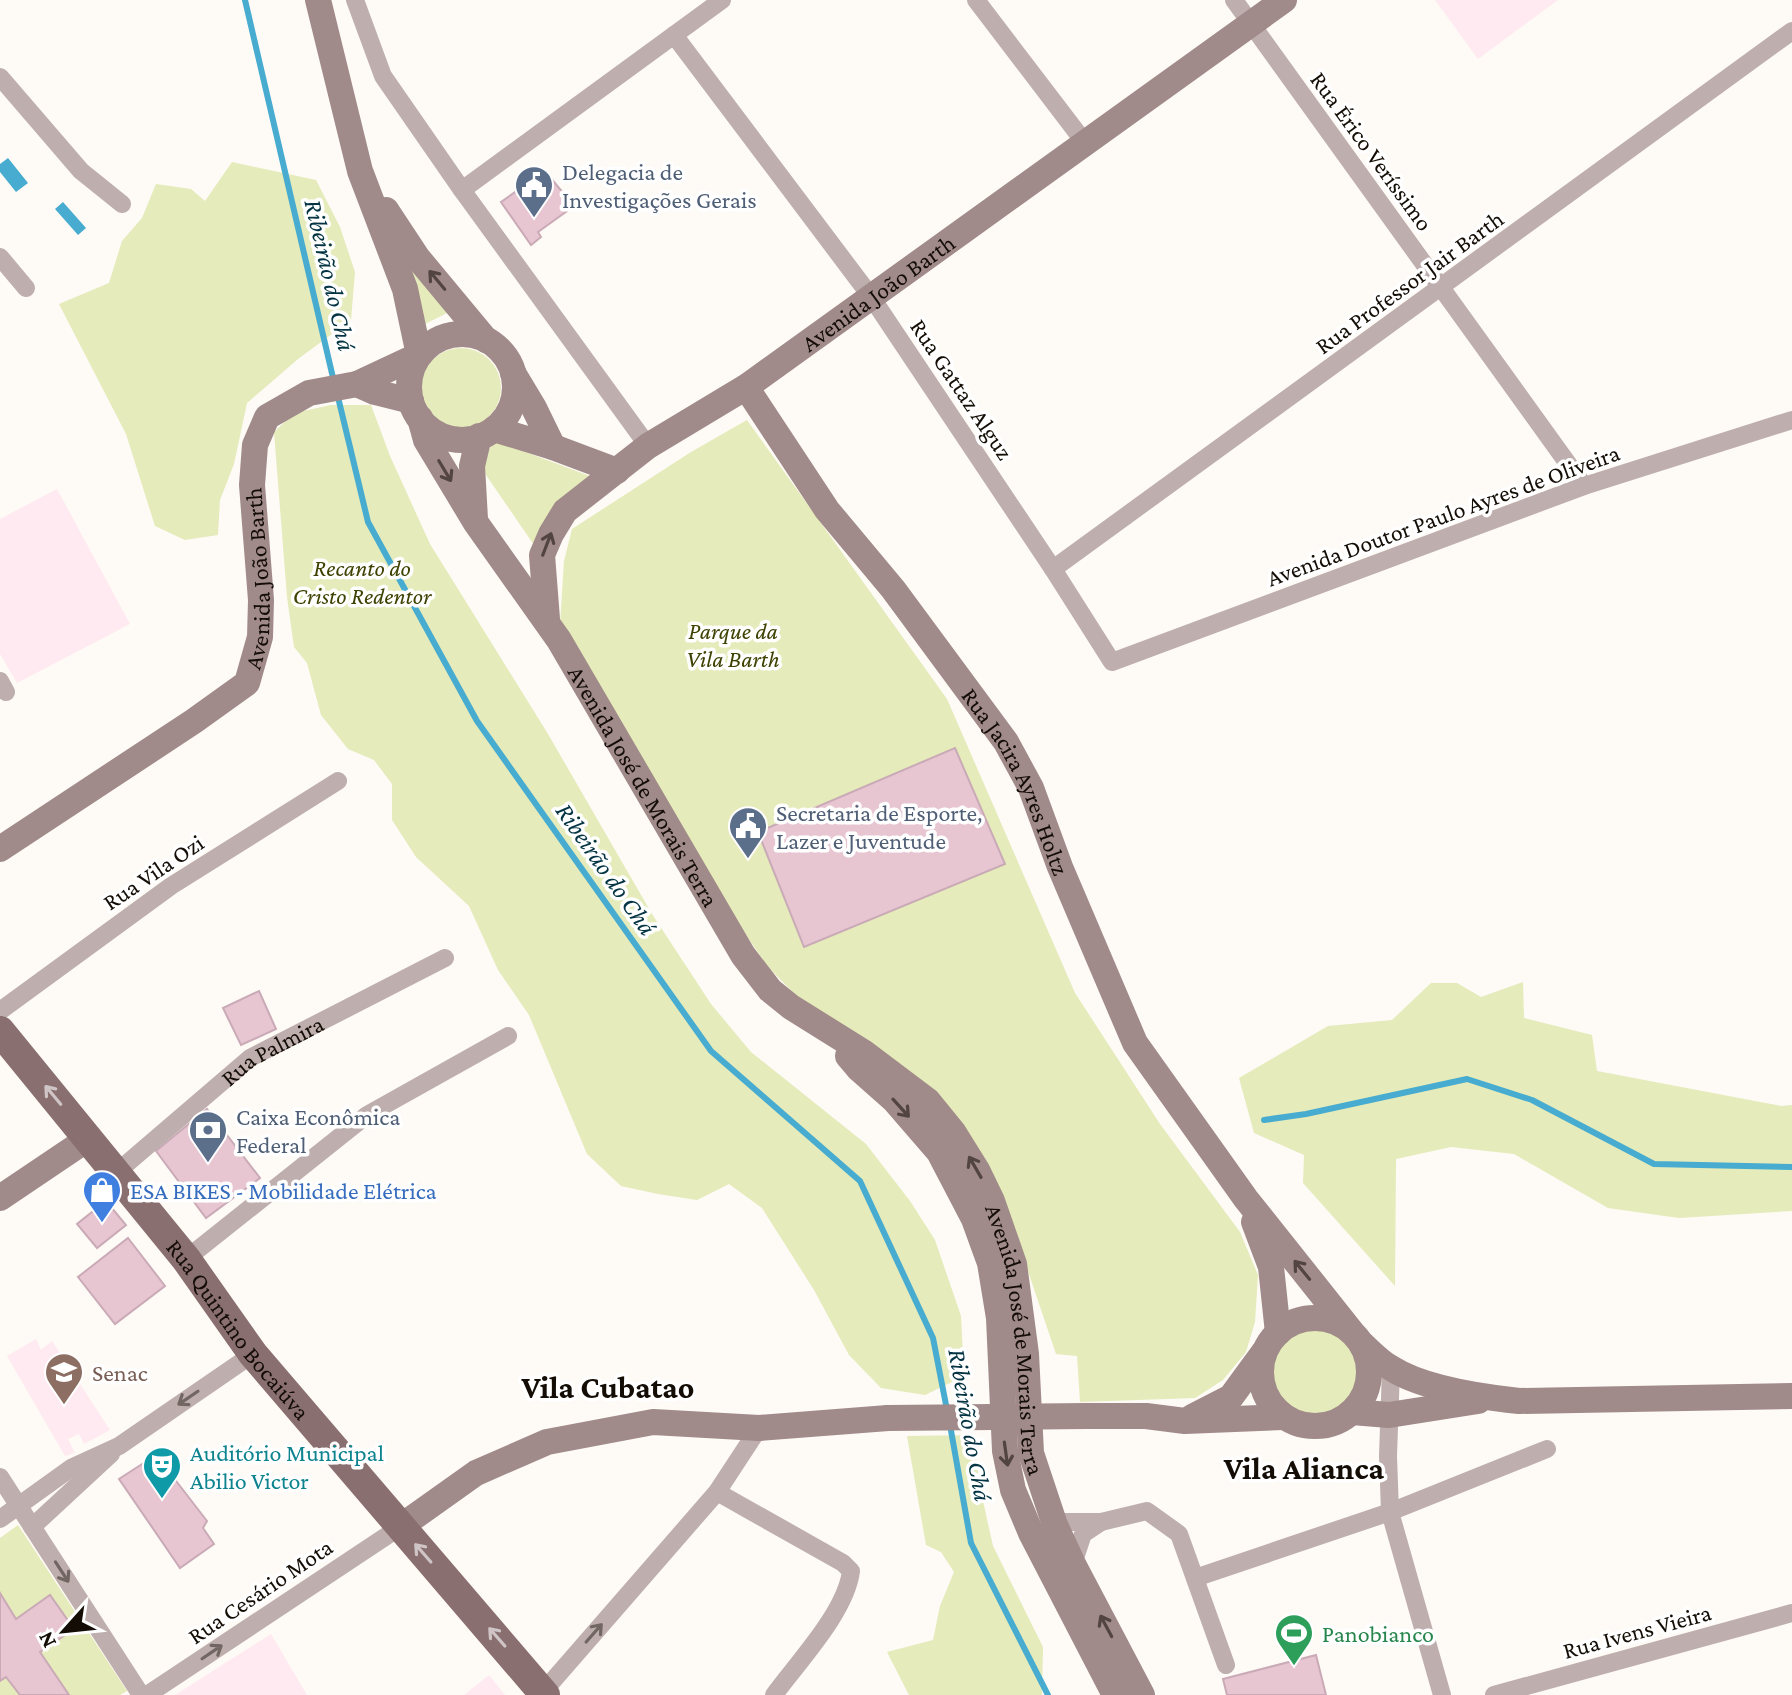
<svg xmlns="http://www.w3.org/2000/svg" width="1792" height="1695" viewBox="0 0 1792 1695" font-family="'Crimson Pro',serif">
<rect width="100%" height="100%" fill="#fefaf5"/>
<path fill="#ffeaf1" d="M1435,0H1558L1478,59Z
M57,489L130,624L17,683L0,654V519Z
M36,1339L41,1350L52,1341L110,1430L84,1444L79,1434L68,1439L75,1453L65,1456L7,1356Z
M271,1634L307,1695H175Z
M489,1675L505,1695H464Z"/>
<path fill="#e5ebba" d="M232,162L316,180L340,227L355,272L351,320L298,359L247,403L234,464L220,500L218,535L185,540L155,526L126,434L59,304L109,283L122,241L142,218L156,184L191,189L205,201Z
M401,240L453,310L425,324Z
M421 388a40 40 0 1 1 80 0a40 40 0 1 1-80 0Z
M331,405H371L390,456L430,544L548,734L652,914L711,1004L751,1052L866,1144L910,1201L935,1240L961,1316L964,1376L925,1395L881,1388L849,1355L814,1290L762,1208L729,1184L697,1200L658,1194L621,1186L587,1154L529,1015L498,970L469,906L416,857L392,820V784L374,760L348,749L321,715L307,663L294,647L287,597L274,432L294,413Z
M747,420L947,699L1075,993L1160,1124L1240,1232L1258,1275L1255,1322L1246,1352L1223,1380L1195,1398L1080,1402L1077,1356L1056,1354L1007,1209L768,967L675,831L560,625L564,561L572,529L691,452Z
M499,442L595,478L534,545L486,475L483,465L490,447Z
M1523,982L1524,1018L1592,1035L1597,1071L1781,1106L1792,1105V1211L1679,1218L1608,1208L1514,1154L1451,1147L1396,1159L1395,1286L1303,1183L1304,1155L1254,1133L1239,1078L1328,1026L1392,1020L1431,983H1457L1481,997Z
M1267 1372a45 45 0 1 1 90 0a45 45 0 1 1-90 0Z
M973,1435L981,1492L993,1546L1043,1647L1042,1695H909L887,1652L933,1640L940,1606L954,1572L941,1552L926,1545L907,1436Z
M18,1525L127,1691L120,1695H0V1538Z"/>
<path fill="#47acd0" d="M8,158L28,183L16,192L0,172V164Z
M63,202L86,228L78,235L55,209Z"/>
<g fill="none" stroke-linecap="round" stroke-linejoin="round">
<path stroke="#47acd0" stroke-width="6" d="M245,0L334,382
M337,393L368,522L477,721L711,1051L860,1181L933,1338L947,1410
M1264,1120L1306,1114L1467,1079L1532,1100L1654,1164L1792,1167
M950,1425L971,1543L1048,1695"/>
</g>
<path fill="#e7c6d2" stroke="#c9aab6" stroke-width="2" d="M545,171L574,206L538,232L541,237L531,245L501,202Z
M955,748L1005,864L804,947L758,832Z
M259,991L276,1029L241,1045L223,1008Z
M207,1109L260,1178L206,1218L156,1151Z
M106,1201L126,1225L97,1248L77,1224Z
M128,1238L165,1286L115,1324L78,1277Z
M156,1455L207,1521L203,1528L214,1544L180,1568L119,1479Z
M0,1593L16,1619L50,1595L74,1629L40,1652L69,1695H20L6,1677L0,1681Z
M1316,1655L1326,1695H1227L1223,1679Z"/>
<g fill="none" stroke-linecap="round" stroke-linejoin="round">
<g stroke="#beaeae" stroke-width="18">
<path d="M355,0L383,76L462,190L648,446"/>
<path d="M976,0L1085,143"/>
<path d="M1234,0L1584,486"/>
<path d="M674,35L872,298L1053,569L1112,662L1584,486L1792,420"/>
<path d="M0,77L81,171L122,204"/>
<path d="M462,190L722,0"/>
<path d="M0,257L26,288"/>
<path d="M1053,569L1792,31"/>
<path d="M0,681L6,692"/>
<path d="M0,1011L171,886L338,781"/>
<path id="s1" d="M117,1172L250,1058L445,958"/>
<path d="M186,1259L367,1115L508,1036"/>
<path d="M1391,1369L1388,1456L1390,1512L1442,1695"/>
<path d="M0,1477L141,1695"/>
<path d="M717,1492L843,1563L851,1571C846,1612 798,1662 774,1695"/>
<path d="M0,1519L71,1468L119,1446L253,1354"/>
<path d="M1055,1525L1066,1522H1101L1147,1511L1179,1534L1226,1665"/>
<path d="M32,1527L111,1454"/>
<path d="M1073,1564L1083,1534L1101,1522"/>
<path d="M1195,1578L1390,1512L1547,1449"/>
<path d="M543,1692L717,1492L759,1428"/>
<path d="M147,1695L400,1527"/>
<path d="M1494,1695L1792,1613"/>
</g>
<g stroke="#a08a8a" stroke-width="26">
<path d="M386,210L417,257L486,340"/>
<circle cx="462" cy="387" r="53"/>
<path d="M513,373L534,408L553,447"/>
<path d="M357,384L375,392L411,401"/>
<path id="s2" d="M746,387L827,510L893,589L1006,742L1031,788L1060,867L1135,1043L1246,1199L1351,1331"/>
<path id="s3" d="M420,418L426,440L476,523L559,640L743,955L770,990L791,1007L863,1052L928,1101L954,1133L977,1170L992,1201L1014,1264L1026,1354L1031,1453L1055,1525L1073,1564L1142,1695"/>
<path d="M494,429L553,447L617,471"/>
<path d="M475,519L472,466L479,436"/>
<path id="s4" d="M547,619L542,555L551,534L565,511L648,446L746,387L1284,0"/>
<path id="s5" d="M0,849L194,721L247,683L260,637L261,600L252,485L255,445L267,417L309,393L357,384L419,355L405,289L360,171L318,0"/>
<path d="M848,1056L859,1069L894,1100L939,1152L974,1219L990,1263L999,1318L1005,1451L1013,1490L1031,1533L1115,1695"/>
<path d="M0,1198L89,1138"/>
<path d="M1254,1222L1271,1267L1278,1333"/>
<circle cx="1315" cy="1372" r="54"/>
<path d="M1362,1344C1371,1352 1380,1362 1391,1368C1422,1388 1482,1397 1519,1401L1792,1396"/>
<path d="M1352,1412L1389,1415L1478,1401"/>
<path d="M1086,1416H1146L1185,1421L1283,1417"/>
<path d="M1192,1417L1231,1397L1264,1352"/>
<path d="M400,1527L476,1473L547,1442L653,1422L759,1428L888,1418"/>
</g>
<path stroke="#8a6f70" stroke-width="30" id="s6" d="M0,1031L186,1259L253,1354L545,1695"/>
<path stroke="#a08a8a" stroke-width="26" d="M888,1418L1086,1416"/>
</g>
<defs><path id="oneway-shaft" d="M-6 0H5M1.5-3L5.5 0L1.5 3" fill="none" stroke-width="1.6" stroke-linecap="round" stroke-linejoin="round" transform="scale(2)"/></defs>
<g stroke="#524541">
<use href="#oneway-shaft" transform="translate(437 280) rotate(-130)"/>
<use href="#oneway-shaft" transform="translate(445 471) rotate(59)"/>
<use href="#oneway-shaft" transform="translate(547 544) rotate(-69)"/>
<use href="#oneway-shaft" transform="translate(901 1108) rotate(48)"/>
<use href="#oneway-shaft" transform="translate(975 1167) rotate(-120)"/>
<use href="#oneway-shaft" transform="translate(1302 1270) rotate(-129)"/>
<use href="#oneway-shaft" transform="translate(1006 1454) rotate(82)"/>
<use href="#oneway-shaft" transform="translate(1106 1626) rotate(-118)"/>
</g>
<g stroke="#d0c5c6">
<use href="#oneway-shaft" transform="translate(53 1095) rotate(-130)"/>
<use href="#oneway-shaft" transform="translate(423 1553) rotate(-131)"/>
<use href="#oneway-shaft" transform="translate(497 1637) rotate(-131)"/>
</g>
<g stroke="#716662">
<use href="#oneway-shaft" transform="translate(188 1398) rotate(146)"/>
<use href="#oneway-shaft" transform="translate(62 1572) rotate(57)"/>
<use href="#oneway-shaft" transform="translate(594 1633) rotate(-49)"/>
<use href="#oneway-shaft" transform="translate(212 1652) rotate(-34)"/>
</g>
<defs>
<g id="civic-pin" transform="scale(2)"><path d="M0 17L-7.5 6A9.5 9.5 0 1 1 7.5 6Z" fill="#5c6f8a" stroke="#fff"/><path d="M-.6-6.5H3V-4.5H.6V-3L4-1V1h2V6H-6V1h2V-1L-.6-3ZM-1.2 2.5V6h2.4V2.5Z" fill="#fff"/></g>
<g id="bank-pin" transform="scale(2)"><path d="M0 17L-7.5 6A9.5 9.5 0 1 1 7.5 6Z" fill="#5c6f8a" stroke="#fff"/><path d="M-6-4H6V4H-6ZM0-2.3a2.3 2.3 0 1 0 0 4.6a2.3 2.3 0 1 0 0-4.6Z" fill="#fff"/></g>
<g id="shop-pin" transform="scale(2)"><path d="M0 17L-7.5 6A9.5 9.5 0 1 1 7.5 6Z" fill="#3f7fe0" stroke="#fff"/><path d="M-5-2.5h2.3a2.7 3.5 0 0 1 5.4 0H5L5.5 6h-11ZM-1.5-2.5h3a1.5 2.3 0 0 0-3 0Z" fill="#fff"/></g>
<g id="university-pin" transform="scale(2)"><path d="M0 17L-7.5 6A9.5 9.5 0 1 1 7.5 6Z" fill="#8d6e63" stroke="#fff"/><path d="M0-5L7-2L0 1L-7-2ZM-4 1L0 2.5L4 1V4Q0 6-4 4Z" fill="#fff"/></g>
<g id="theatre-pin" transform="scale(2)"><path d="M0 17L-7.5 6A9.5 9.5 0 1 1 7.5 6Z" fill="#0f9aa8" stroke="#fff"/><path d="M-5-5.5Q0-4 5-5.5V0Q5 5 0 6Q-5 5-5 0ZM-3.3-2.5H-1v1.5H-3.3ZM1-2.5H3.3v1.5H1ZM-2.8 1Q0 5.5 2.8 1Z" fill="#fff"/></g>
<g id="stadium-pin" transform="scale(2)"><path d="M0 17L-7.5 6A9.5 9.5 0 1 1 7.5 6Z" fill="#2e9e5b" stroke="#fff"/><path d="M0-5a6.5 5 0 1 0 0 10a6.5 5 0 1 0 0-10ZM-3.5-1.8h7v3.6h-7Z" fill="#fff"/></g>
</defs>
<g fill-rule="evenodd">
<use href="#civic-pin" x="534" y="185"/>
<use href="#civic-pin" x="748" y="826"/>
<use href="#bank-pin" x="208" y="1130"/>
<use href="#shop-pin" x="102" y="1190"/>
<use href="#university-pin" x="64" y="1372"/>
<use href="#theatre-pin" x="162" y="1466"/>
<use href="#stadium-pin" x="1294" y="1633"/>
</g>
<g text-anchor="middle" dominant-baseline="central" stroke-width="7" stroke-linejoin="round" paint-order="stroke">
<g font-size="24" fill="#130d05" stroke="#fff">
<text transform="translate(1372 151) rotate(54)">Rua Érico Veríssimo</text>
<text transform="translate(1409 282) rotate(-36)">Rua Professor Jair Barth</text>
<text stroke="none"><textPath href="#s4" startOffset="496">Avenida João Barth</textPath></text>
<text transform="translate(962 389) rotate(56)">Rua Gattaz Alguz</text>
<text transform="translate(1443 515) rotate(-20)">Avenida Doutor Paulo Ayres de Oliveira</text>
<text stroke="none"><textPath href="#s5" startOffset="404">Avenida João Barth</textPath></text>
<text stroke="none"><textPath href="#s2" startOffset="480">Rua Jacira Ayres Holtz</textPath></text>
<text stroke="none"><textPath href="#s3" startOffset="432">Avenida José de Morais Terra</textPath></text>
<text transform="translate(153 872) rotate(-34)">Rua Vila Ozi</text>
<text stroke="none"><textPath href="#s1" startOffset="198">Rua Palmira</textPath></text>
<text stroke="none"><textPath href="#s6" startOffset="382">Rua Quintino Bocaiúva</textPath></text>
<text stroke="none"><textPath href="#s3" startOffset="1126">Avenida José de Morais Terra</textPath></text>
<text transform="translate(260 1591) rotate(-34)">Rua Cesário Mota</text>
<text transform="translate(1637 1631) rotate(-15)">Rua Ivens Vieira</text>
</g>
<g font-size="24" fill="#4e5e75" stroke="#fff" text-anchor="start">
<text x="562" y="171">Delegacia de<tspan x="562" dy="28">Investigações Gerais</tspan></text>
<text x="776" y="812">Secretaria de Esporte,<tspan x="776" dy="28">Lazer e Juventude</tspan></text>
<text x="236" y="1116">Caixa Econômica<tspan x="236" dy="28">Federal</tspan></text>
</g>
<g font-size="24" font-style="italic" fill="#3e4100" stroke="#fff">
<text x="362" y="567">Recanto do<tspan x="362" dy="28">Cristo Redentor</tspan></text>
<text x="733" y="630">Parque da<tspan x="733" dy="28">Vila Barth</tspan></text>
</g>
<g font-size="24" fill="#366cbe" stroke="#fff" text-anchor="start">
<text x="130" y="1190">ESA BIKES - Mobilidade Elétrica</text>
</g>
<g font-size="24" fill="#785e54" stroke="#fff" text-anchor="start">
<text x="92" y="1372">Senac</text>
</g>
<g font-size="24" fill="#0d838f" stroke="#fff" text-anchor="start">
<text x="190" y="1452">Auditório Municipal<tspan x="190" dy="28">Abilio Victor</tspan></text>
</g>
<g font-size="24" fill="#27864d" stroke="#fff" text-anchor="start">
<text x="1322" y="1633">Panobianco</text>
</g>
<g font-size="26" font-style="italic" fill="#043443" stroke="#fff">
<text transform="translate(330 275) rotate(77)">Ribeirão do Chá</text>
<text transform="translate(606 869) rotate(55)">Ribeirão do Chá</text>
<text transform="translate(970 1425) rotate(80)">Ribeirão do Chá</text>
</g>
<g font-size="32" font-weight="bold" fill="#130d05" stroke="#fff">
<text x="608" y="1387">Vila Cubatao</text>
<text x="1304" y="1468">Vila Alianca</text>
</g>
</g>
<g transform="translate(64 1631) rotate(243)" stroke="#ffffff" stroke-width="6" paint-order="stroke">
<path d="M0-6L14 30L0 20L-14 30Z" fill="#130d05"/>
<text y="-12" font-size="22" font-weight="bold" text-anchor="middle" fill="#130d05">N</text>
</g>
</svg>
